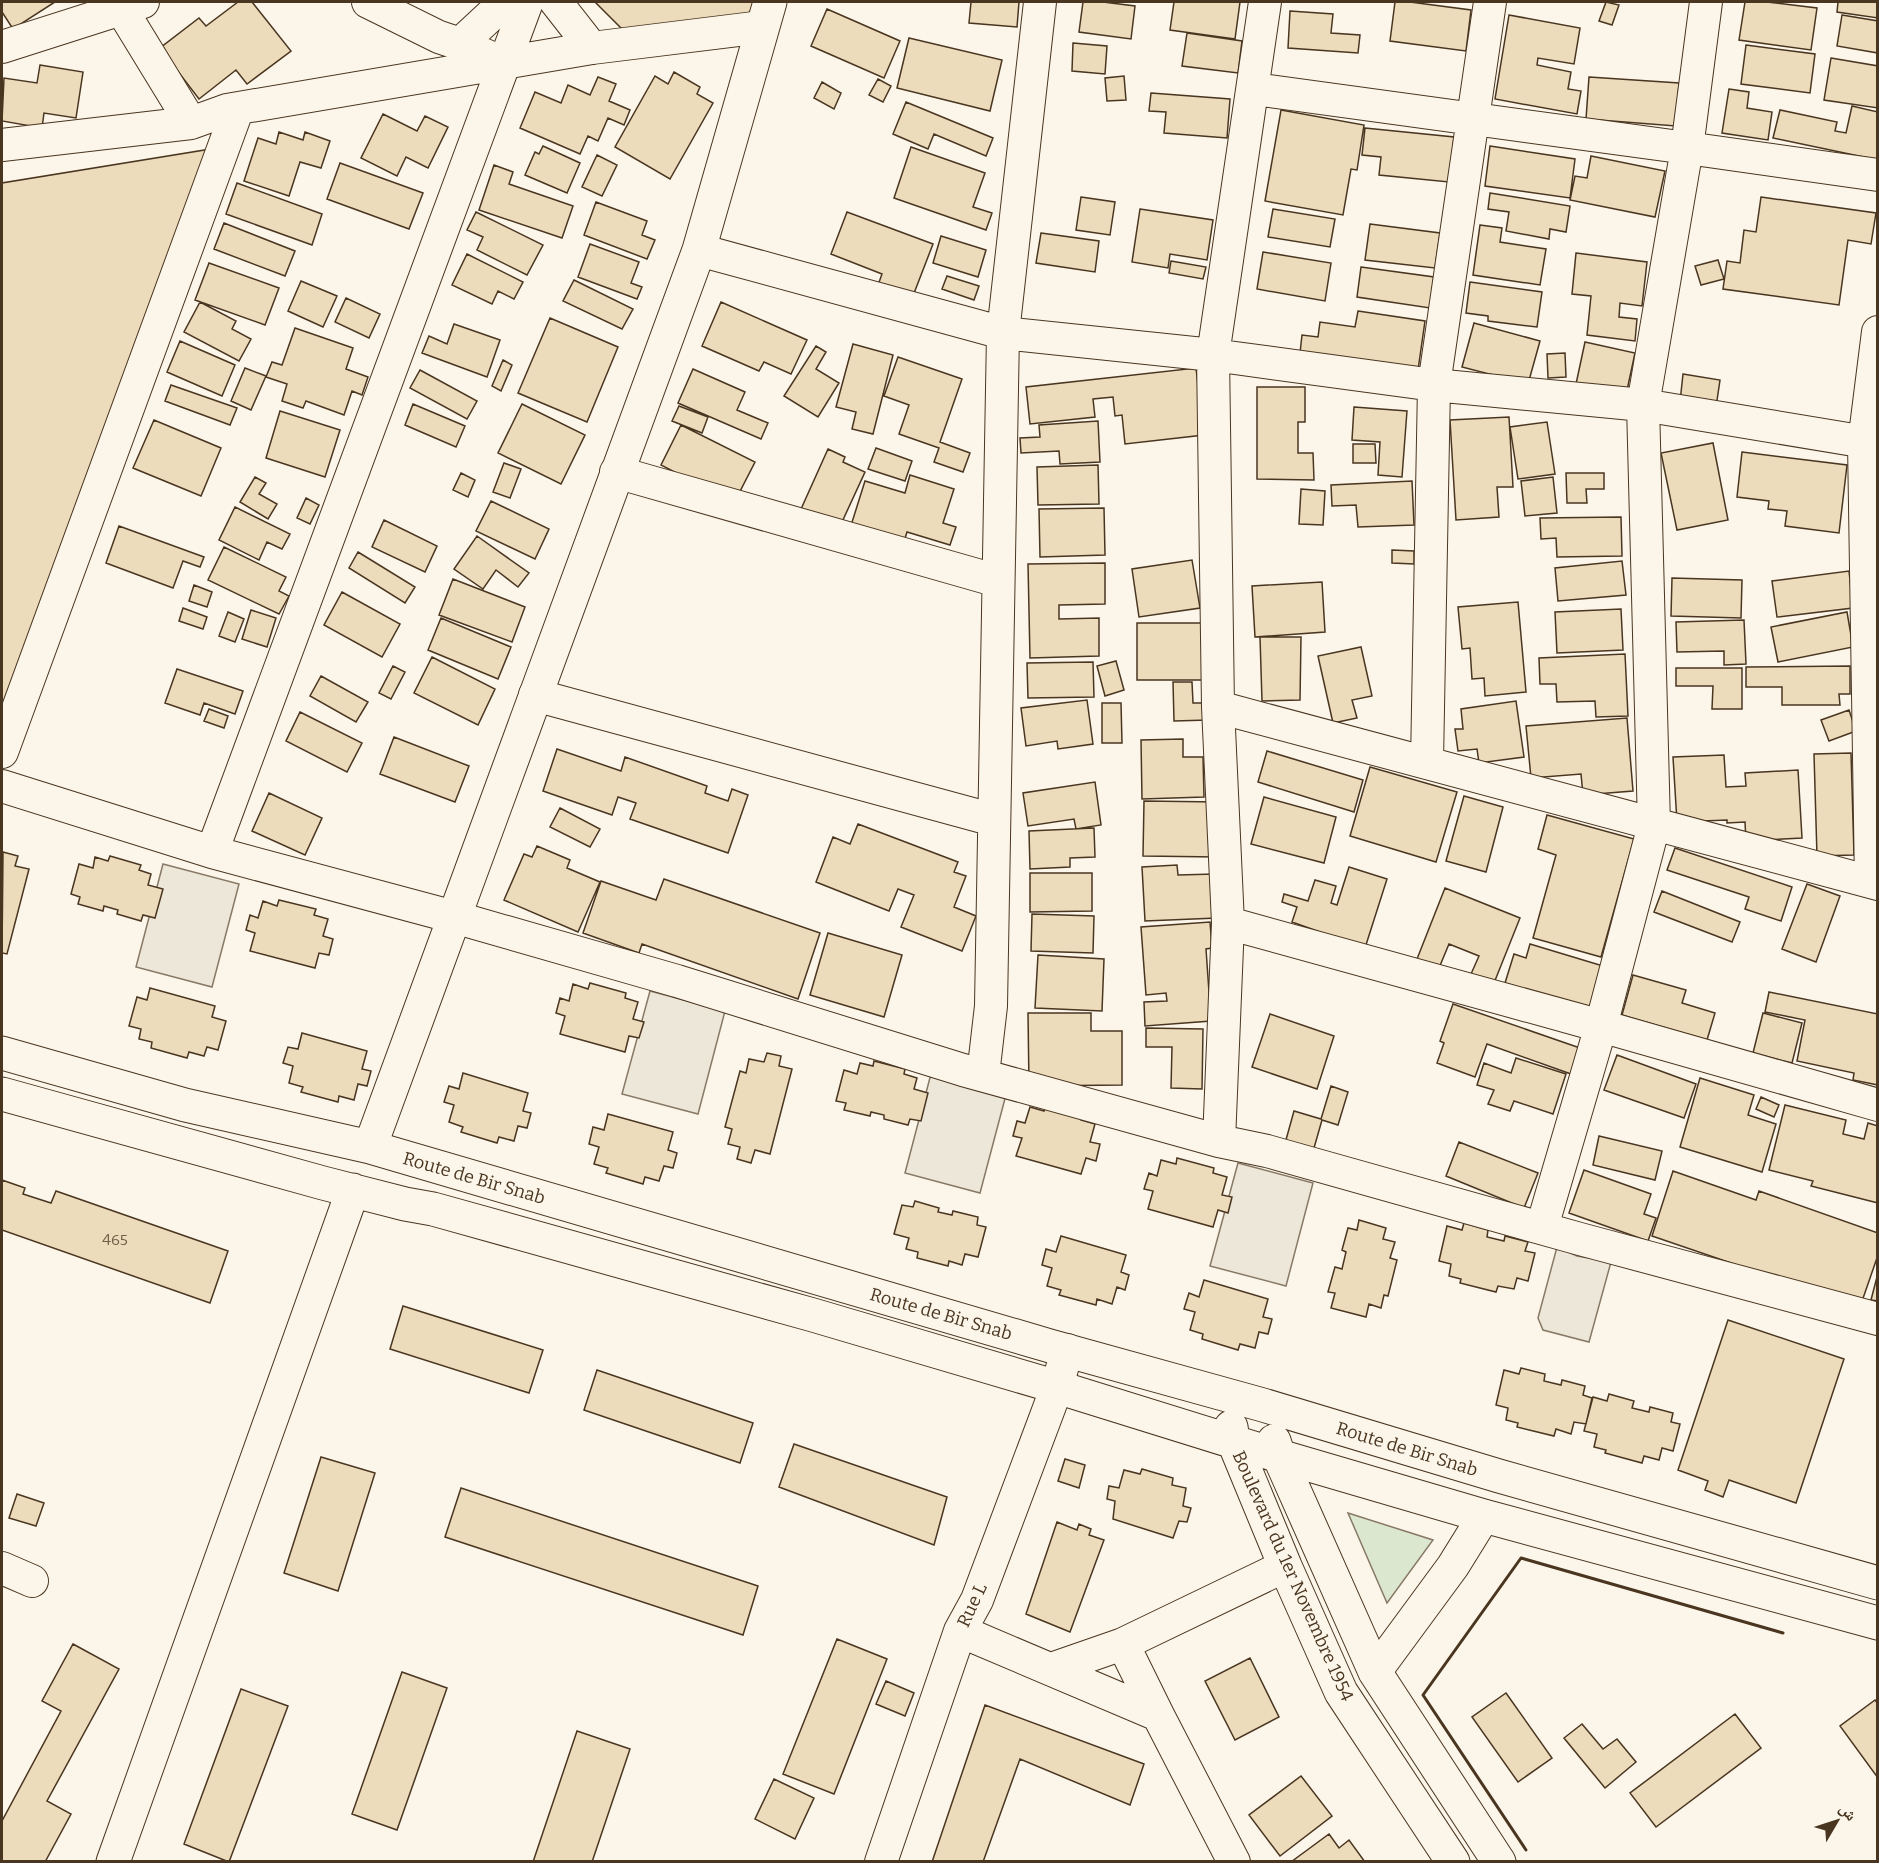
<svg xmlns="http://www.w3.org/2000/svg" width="1879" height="1863" viewBox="0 0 1879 1863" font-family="Bitter,'Noto Naskh Arabic',serif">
<rect width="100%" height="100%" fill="#fbf6e9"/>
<path fill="#dce7d0" stroke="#887966" stroke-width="1.5" d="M1348,1513L1433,1540L1387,1603Z"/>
<path fill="#ede7d9" stroke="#887966" stroke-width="1.5" d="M163,864L239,884L212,987L136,967Z
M650,991L725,1011L698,1114L622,1094Z
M932,1070L1007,1091L980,1193L905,1173Z
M1238,1163L1313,1183L1286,1286L1210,1266Z
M1557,1247L1577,1256L1611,1262L1589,1342L1543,1330L1538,1318Z"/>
<path fill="#ecdcbc" stroke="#4a3520" stroke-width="1.5" d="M2,2H55L13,29L2,12Z
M238,2H252L291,51L247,84L236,70L199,99L160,48L199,18L206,26Z
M595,2H771L767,18L627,34Z
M971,2H1019L1017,27L969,23Z
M1083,2H1103L1135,6L1131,39L1079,32Z
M1174,2H1240L1235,39L1170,30Z
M1395,2H1410L1471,10L1466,51L1390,41Z
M1606,2L1619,5L1612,25L1599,21Z
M1745,2H1767L1817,8L1811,50L1739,40Z
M1838,2H1878V18L1837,12Z
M827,9L900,41L884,78L811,46Z
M1290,11L1333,14L1331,33L1360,35L1358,53L1288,48Z
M1509,15L1580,28L1574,64L1538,58L1537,65L1571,72L1568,89L1581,91L1577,114L1495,99Z
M1842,15L1878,21V53L1837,46Z
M1187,33L1242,41L1238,73L1182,66Z
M909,38L1002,60L990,111L897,88Z
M1073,43L1107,46L1105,74L1072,71Z
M1746,45L1815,54L1810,93L1741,84Z
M1831,58L1878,66V108L1824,100Z
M40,65L83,72L76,118L44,113L42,128L2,121L4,78L37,83Z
M674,72L700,87L697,94L713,103L670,179L615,147L655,76L668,84Z
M1124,76L1126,100L1107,101L1105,78Z
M598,77L616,84L609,101L630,110L624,125L608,118L598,141L588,136L580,154L520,128L535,92L561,103L568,85L590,95Z
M1589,77L1679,83L1676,126L1586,119Z
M878,79L891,86L883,102L869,95Z
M822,82L841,93L834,109L814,98Z
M1729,89L1749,92L1747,108L1772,112L1768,140L1722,133Z
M1151,93L1230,99L1227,138L1164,133L1166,112L1149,111Z
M906,102L993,138L986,156L934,134L928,149L893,134Z
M1852,106L1878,112V160L1773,138L1780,110L1837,122L1835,131L1846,133Z
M1281,110L1364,125L1357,170L1351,169L1343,215L1265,201Z
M383,114L417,131L425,116L448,127L428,168L406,157L397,176L361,158Z
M1365,128L1454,137L1449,182L1379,175L1381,157L1362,155Z
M279,132L303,140L305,132L330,141L321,168L300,162L289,196L244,181L258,138L276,144Z
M543,146L580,163L567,193L525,175L535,152L539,154Z
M1490,146L1575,159L1570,198L1485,186Z
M911,147L985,173L973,207L992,213L986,230L894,198Z
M217,148L2,738V183Z
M597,155L617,165L602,196L582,187Z
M1591,156L1665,171L1655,217L1570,200L1575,176L1587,178Z
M340,163L423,193L409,229L327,199Z
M494,165L513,172L509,184L573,206L562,238L479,210Z
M237,183L322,214L312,245L226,214Z
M1490,193L1570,206L1566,232L1550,229L1549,239L1506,231L1509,212L1488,209Z
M1081,197L1115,202L1110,235L1076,230Z
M1761,197L1876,213L1871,244L1848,240L1839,305L1723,289L1727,261L1740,263L1744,230L1756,232Z
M596,202L647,221L642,235L655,240L647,259L584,235Z
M1140,209L1213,220L1207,260L1170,254L1168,268L1132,262Z
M1273,209L1335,219L1330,247L1268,237Z
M476,212L543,245L527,275L477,250L483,237L467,230Z
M847,212L933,244L911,301L877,288L882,274L831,254Z
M224,223L295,251L285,276L214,249Z
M1370,224L1440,233L1435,268L1365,260Z
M1480,225L1502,228L1500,242L1546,249L1540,285L1473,275Z
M1041,233L1099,241L1095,272L1036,263Z
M941,236L986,250L978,277L933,263Z
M590,244L639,262L631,283L642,287L637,299L578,277Z
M1263,252L1331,263L1325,301L1257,289Z
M1576,253L1647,262L1642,306L1620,303L1619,317L1637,319L1635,341L1587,335L1591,296L1572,294Z
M467,254L523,282L514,299L498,291L492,304L452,285Z
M1718,260L1724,279L1701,285L1695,266Z
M1171,261L1206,267L1203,279L1169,273Z
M209,263L279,288L265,325L195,300Z
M1361,267L1434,277L1430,308L1357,297Z
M947,276L979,286L974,300L942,289Z
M574,280L633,309L622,329L563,301Z
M301,281L337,296L323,327L288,311Z
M1470,282L1542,292L1537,327L1488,321V316L1466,313Z
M346,298L380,314L369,338L335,322Z
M200,302L236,321L232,329L251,339L239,361L184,332Z
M721,302L807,340L791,374L764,362L759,371L702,346Z
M1358,311L1425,321L1418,370L1300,353L1302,335L1318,337L1320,322L1355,327Z
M550,318L618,347L587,422L518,393Z
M1474,323L1540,341L1528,384L1462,367Z
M454,324L500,340L487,377L422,353L429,336L447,344Z
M295,328L353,348L346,369L368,377L362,395L352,391L344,415L306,401L303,408L282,401L287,384L266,377L272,362L282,365Z
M180,341L235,365L222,396L167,372Z
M1585,342L1635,353L1626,395L1576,384Z
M853,344L893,355L873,434L852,429L856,412L836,407Z
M816,346L826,352L816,369L839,383L818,417L784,396Z
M1565,353L1566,377L1548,378L1547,354Z
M898,357L962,379L940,442L970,453L963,472L934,462L939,448L899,434L909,405L884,396Z
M503,360L512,365L501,391L492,386Z
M245,368L266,376L251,410L231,401Z
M1196,368L1204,435L1125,444L1122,415L1115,416L1113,397L1093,399L1095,417L1030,424L1026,387Z
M693,369L745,392L737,410L768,423L761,439L678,403Z
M420,370L477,401L467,419L410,388Z
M1683,374L1720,380L1716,407L1680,402Z
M171,385L237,408L230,425L165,401Z
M1257,387H1305V422H1298V453H1313L1314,480L1257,479Z
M413,404L465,426L456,447L405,425Z
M522,404L585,435L561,484L498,453Z
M679,406L708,417L702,433L672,421Z
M1354,407L1407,411L1402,477L1378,475L1380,442L1352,440Z
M280,411L340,430L325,477L266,458Z
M1509,417L1513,487H1497L1499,517L1456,520L1450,420Z
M154,420L221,448L201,496L133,468Z
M1098,421L1100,462L1060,464L1059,451L1021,453L1020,438L1040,437L1039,425Z
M1547,422L1555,474L1518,479L1510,427Z
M681,425L755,462L734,503L661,465Z
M1713,443L1728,520L1677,530L1661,453Z
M1353,444H1375L1376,463H1353Z
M876,448L912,461L905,481L868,469Z
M828,449L845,457L843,462L865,472L836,535L797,518Z
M1742,452L1847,465L1839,533L1785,526L1787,511L1768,509L1769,501L1737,497Z
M504,463L521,469L510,498L493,492Z
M1098,465L1099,504L1038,505L1037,467Z
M461,473L475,480L468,497L453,490Z
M1566,473H1604V489H1586L1587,503H1567Z
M910,475L954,489L943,523L956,527L950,545L907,532L901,551L848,535L865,481L905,493Z
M255,477L266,483L259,494L277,504L268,519L240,502Z
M1553,477L1557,513L1525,516L1521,481Z
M1412,481L1414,525L1358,527L1356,505L1332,506L1331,485Z
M1301,489L1325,491L1323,525L1299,524Z
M306,498L319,505L310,524L297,518Z
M491,501L549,529L535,559L476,531Z
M235,507L290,534L282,549L267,542L259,560L219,540Z
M1104,508L1105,555L1040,557L1039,509Z
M1621,517L1622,556L1557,557L1556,538L1541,539L1540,518Z
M384,520L437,546L425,572L372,547Z
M119,526L204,557L200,567L183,561L173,588L106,563Z
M477,536L529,573L518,587L496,570L483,589L454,569Z
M224,547L286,577L279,591L289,596L279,614L208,580Z
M1392,550L1414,551V564L1392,563Z
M358,552L415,587L405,603L349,568Z
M1192,560L1200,608L1139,617L1132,569Z
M1622,561L1626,595L1558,601L1555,568Z
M1105,563V604L1059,605V619L1099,618V656L1030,658L1028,564Z
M1849,571L1853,608L1777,617L1772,581Z
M1672,578L1742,580L1741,618L1671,616Z
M453,579L525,607L512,642L439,615Z
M1322,582L1325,632L1255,637L1252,586Z
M194,585L212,592L207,607L189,601Z
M342,592L400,624L382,657L324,625Z
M1518,602L1526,692L1485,696L1484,678L1472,679L1470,648L1462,649L1458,607Z
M183,608L207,617L203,629L179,621Z
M1621,609L1623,650L1557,653L1555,612Z
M251,610L276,618L267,647L242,639Z
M228,612L244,619L235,642L219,636Z
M1847,612L1853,647L1778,662L1771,627Z
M441,618L511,647L498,679L428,650Z
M1744,620L1746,664L1724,665V651L1677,652L1676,622Z
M1137,623H1203V680H1137Z
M1260,637H1301L1300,700L1262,701Z
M1361,647L1372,696L1352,700L1357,718L1333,723L1318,656Z
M1625,654L1628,716L1596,717L1595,701L1557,702L1556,684H1540L1539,658Z
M432,657L495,689L478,725L414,693Z
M1116,661L1124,690L1105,696L1097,666Z
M1093,662L1094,697L1028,698L1027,663Z
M393,666L405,672L391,699L379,693Z
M1850,666V694H1839L1840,705H1782V687H1746V667Z
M1676,668H1742V709H1712L1713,686H1676Z
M177,669L243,691L235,714L204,703L200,715L165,703Z
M321,676L368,702L356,722L310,696Z
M1173,682H1192L1193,703H1208V720L1174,721Z
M1087,700L1093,744L1058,749L1057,741L1026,746L1021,708Z
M1516,701L1524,757L1479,763L1477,749L1458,751L1455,729H1463L1461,709Z
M1102,703H1121L1122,743H1102Z
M209,709L228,716L224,728L204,721Z
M1849,710L1856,731L1829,741L1821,720Z
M300,712L362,743L347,772L286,741Z
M1627,718L1633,791L1583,795L1581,774L1531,778L1526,726Z
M394,737L469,766L455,802L380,774Z
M1183,739V757H1203L1204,797L1142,799L1141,740Z
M557,749L621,771L625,757L707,786L705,793L728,801L732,789L748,795L728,853L630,819L636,803L618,797L612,815L543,791Z
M1267,751L1363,780L1354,812L1258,782Z
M1851,753L1854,855L1817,856L1814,754Z
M1724,755L1726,787L1746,786L1745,773L1798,770L1802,838L1746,841L1745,822L1727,823V820L1677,822L1673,757Z
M1370,767L1457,792L1436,862L1350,836Z
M1095,782L1101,825L1076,829L1074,819L1028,826L1023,793Z
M269,793L322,818L305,855L252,831Z
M1464,796L1503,807L1486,872L1446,861Z
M1264,797L1336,817L1324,863L1251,844Z
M1144,801L1219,802L1218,857L1143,856Z
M560,808L600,829L590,847L550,827Z
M1547,815L1634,839L1601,957L1533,938L1556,855L1538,849Z
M858,824L958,862L954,872L966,876L954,907L976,916L962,951L901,927L914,895L898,889L889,911L816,882L833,837L850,844Z
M1094,828L1095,857L1070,858V867L1030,869L1029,831Z
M537,846L570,860L567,868L600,882L578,932L504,900L524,854L532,857Z
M1675,848L1792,887L1781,921L1745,909L1749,897L1667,870Z
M3,852L18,856L15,866L29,869L7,954L2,953Z
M110,856L141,865L139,870L151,874L148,885L163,889L155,918L143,915L141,921L117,914L118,910L104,906L103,911L78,904L80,897L71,894L79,864L93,868L95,857L108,861Z
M1177,865L1178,875L1215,874L1217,918L1145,921L1142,867Z
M1349,867L1387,879L1365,948L1292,922L1297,907L1282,902L1284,894L1308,901L1315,880L1336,886L1331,903L1337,905Z
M1030,873H1092V911L1030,912Z
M664,879L820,933L798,999L642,944L639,953L583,933L601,881L656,900Z
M1807,884L1840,896L1816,962L1782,949Z
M1445,888L1520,918L1494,983L1471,974L1479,956L1449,944L1439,968L1417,959Z
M1662,891L1740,922L1732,942L1654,912Z
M279,900L316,909L314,915L328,919L323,936L333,939L329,955L319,953L315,968L250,951L255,933L246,930L250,915L258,918L263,901L277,906Z
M1032,914L1094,916L1093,953L1031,951Z
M1210,922L1212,948L1206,949L1211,1021L1145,1026L1144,1002L1167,1001L1166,993L1146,995L1141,927Z
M828,933L902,955L884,1017L810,995Z
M1530,944L1603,966L1590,1008L1505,983L1514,954L1526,958Z
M1038,955L1104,959L1102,1011L1035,1008Z
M1633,975L1686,990L1682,1003L1715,1013L1707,1040L1622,1015Z
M590,983L626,993L625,998L638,1002L633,1019L644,1022L639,1038L629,1036L625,1052L560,1034L565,1016L556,1013L560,998L569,1001L573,984L588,989Z
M150,988L215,1006L212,1017L226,1021L218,1050L207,1047L204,1056L189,1052L187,1058L151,1048L152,1042L139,1039L141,1029L129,1026L137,997L147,1000Z
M1769,992L1878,1014V1085L1853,1080L1854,1073L1797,1061L1805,1020L1765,1012Z
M1453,1004L1580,1048L1571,1074L1487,1044L1475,1077L1437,1063L1444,1043L1440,1041Z
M1028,1013H1091V1031H1122V1085L1029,1086Z
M1763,1013L1802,1023L1792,1063L1753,1053Z
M1270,1014L1334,1036L1317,1089L1252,1067Z
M1146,1028L1203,1029L1202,1089L1171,1088L1172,1047H1146Z
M302,1033L367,1051L362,1069L371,1071L367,1086L358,1084L354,1100L339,1096L338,1102L301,1092L303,1087L289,1083L293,1066L283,1063L288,1047L298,1049Z
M767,1053L781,1056L779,1066L792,1069L770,1154L755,1150L751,1163L737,1159L740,1147L728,1144L732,1129L725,1127L740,1071L746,1073L749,1059L764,1062Z
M1617,1055L1696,1084L1684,1118L1604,1090Z
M1516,1058L1566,1074L1553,1114L1514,1101L1510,1111L1488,1104L1494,1090L1477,1085L1484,1063L1511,1073Z
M874,1061L905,1069L904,1074L917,1078L914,1089L928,1093L921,1121L910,1119L908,1125L884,1119V1115L871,1112L870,1116L844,1110L846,1103L836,1101L844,1070L857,1074L860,1063L873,1066Z
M463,1073L528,1093L523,1111L531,1113L527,1128L518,1126L514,1141L499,1137L497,1143L461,1132L463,1127L449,1122L454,1105L444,1102L449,1086L459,1089Z
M1700,1078L1754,1095L1748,1115L1776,1124L1762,1172L1680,1147Z
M1331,1086L1348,1092L1338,1125L1322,1120L1312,1155L1284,1147L1294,1111L1321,1119Z
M1761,1097L1779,1105L1774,1117L1756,1109Z
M1046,1105L1082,1115L1081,1120L1095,1124L1090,1142L1100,1144L1096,1161L1086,1158L1081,1174L1016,1156L1022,1138L1013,1136L1017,1121L1025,1123L1030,1107L1044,1111Z
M1785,1105L1846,1120L1843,1134L1864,1139L1868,1123L1878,1126V1203L1811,1186L1813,1181L1769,1170Z
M608,1114L673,1132L668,1150L677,1153L673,1168L664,1166L659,1181L645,1177L643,1184L606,1173L608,1168L594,1164L599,1147L589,1144L593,1127L604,1130Z
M1599,1136L1662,1151L1655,1180L1593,1165Z
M1459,1142L1538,1173L1524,1208L1446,1176Z
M1177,1158L1214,1168L1213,1173L1227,1177L1222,1195L1232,1197L1228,1213L1218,1210L1213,1227L1148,1209L1153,1191L1144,1189L1149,1173L1157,1176L1161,1160L1176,1164Z
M1584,1170L1651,1194L1644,1214L1656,1218L1648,1241L1569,1213Z
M1673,1171L1756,1200L1759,1191L1878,1233V1255L1860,1307L1652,1236Z
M2,1180L25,1188L23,1194L51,1203L56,1191L228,1251L210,1303L2,1230Z
M915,1201L939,1208L938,1212L952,1215L953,1211L978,1217L977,1225L986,1227L978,1257L965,1254L962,1265L949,1261L948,1266L917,1258L918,1252L906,1249L909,1238L894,1234L902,1205L913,1207Z
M1359,1220L1386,1228L1383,1239L1395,1242L1390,1258L1397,1260L1388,1296L1384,1295L1381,1308L1369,1304L1366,1317L1331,1308L1335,1293L1328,1292L1335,1267L1342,1269L1346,1252L1342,1250L1348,1228L1357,1230Z
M1464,1223L1488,1230L1487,1237L1504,1241L1505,1236L1528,1242L1525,1251L1535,1253L1528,1281L1517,1278L1514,1289L1498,1286L1496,1292L1460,1283L1461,1279L1449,1276L1451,1264L1439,1261L1447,1226L1462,1230Z
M1061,1236L1126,1255L1121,1272L1129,1275L1125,1290L1117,1287L1112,1304L1097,1299L1096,1305L1059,1295L1061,1290L1047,1286L1052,1268L1042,1265L1046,1249L1056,1252Z
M1878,1273V1301L1871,1300Z
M1204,1280L1268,1299L1263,1317L1272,1319L1268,1334L1259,1332L1255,1348L1240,1344L1238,1350L1202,1339L1203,1334L1190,1330L1195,1312L1184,1309L1189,1293L1199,1297Z
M403,1306L543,1350L529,1393L390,1349Z
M1728,1320L1844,1359L1796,1503L1729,1480L1723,1497L1705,1490L1708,1481L1678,1470Z
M1521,1368L1545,1374L1544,1381L1561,1385L1562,1380L1585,1386L1583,1395L1592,1398L1586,1424L1574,1422L1571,1434L1556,1429L1554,1436L1517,1427L1518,1423L1506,1420L1508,1408L1496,1405L1504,1370L1519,1374Z
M597,1370L753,1423L740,1463L584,1410Z
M1609,1394L1634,1401L1632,1408L1649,1412L1650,1407L1673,1413L1671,1422L1680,1424L1673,1451L1662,1448L1659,1460L1644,1456L1642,1463L1605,1453L1606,1450L1594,1447L1597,1434L1584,1431L1593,1397L1607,1401Z
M794,1444L947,1497L934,1545L779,1487Z
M321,1457L375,1473L338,1591L284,1573Z
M1065,1459L1085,1465L1079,1488L1058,1481Z
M1142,1469L1173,1478L1172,1485L1186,1488L1183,1506L1191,1508L1187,1522L1179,1521L1173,1538L1113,1519L1115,1501L1107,1499L1109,1486L1119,1488L1124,1470L1140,1474Z
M461,1488L758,1586L743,1635L445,1537Z
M17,1494L44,1503L36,1526L9,1518Z
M1057,1522L1077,1530L1079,1524L1091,1529L1089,1535L1104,1540L1070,1632L1026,1614Z
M837,1639L887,1659L834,1794L783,1774Z
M73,1644L119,1669L47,1801L71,1814L45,1862H2V1821L61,1711L42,1701Z
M1250,1658L1279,1717L1235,1740L1205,1681Z
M402,1672L447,1688L397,1830L352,1814Z
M886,1681L914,1693L905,1716L876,1704Z
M241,1689L288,1706L229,1862L184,1844Z
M1506,1693L1552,1758L1518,1782L1472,1717Z
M1875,1700L1878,1704V1778L1840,1726Z
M985,1705L1144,1764L1130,1805L1020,1759L983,1862H932Z
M1735,1714L1761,1748L1656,1827L1630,1793Z
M1582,1724L1603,1749L1617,1739L1636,1762L1605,1788L1564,1738Z
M577,1731L630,1749L592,1862H533Z
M1301,1776L1332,1816L1280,1856L1249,1815Z
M774,1779L814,1798L795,1839L755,1819Z
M1329,1834L1339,1848L1349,1840L1365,1862H1291Z"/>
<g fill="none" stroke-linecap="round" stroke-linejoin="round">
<g stroke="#4a3520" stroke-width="34">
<path id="minor" d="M117,2L191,123
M368,2L439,37L460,44L503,63
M556,2L592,48
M460,44L505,2
M2,47L143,2
M1254,89L1687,148L1878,175
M2,145L191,123L227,110L592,48L762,27
M699,250L1003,333L1213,355L1434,385L1643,405L1878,444
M616,472L998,581
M535,695L994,820
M1218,707L1878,884
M2,752L238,108
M1427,762L1434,385L1490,2
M2,786L212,852L454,917L677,981L963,1070L1219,1141L1267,1151L1580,1239L1878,1319
M212,852L527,2
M1871,882L1864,443L1878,332
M1228,923L1601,1026L1878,1105
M983,1075L991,1006L1003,333L1040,2
M1219,1141L1228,923L1218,707L1213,355L1265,2
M1542,1227L1601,1026L1654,825L1643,405L1687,148L1706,2
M2,1568L32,1581
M960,1631L1158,1715L1234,1862
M1123,1644L1158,1715
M1051,1669L1123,1644L1285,1566
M1375,1672L1453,1566L1484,1516
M881,1862L960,1631L977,1600L1057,1387L1067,1350"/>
</g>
<g stroke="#4a3520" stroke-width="35">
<path id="major" d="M2,1053L185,1105L370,1147L1050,1346L1263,1405L1499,1476L1878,1583
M2,1094L323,1183L405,1204L433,1209L813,1315L1057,1387L1279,1456L1484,1516L1878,1623
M370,1147L699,250L770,2
M1231,1427L1233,1440L1285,1566L1341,1692L1453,1862
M1274,1441L1279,1456L1375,1672L1499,1862
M113,1862L353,1190"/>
</g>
<use href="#minor" stroke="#fbf6e9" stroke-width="32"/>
<use href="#major" stroke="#fbf6e9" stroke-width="33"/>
<path stroke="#4a3520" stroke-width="3" d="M1526,1850L1423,1695L1521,1558L1783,1633"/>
</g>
<g text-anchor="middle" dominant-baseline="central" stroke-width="4.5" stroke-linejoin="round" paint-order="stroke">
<g font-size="15" fill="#725f47">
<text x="115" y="1240">465</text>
</g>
<g font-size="18" fill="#4a3520" stroke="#fbf6e9">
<text transform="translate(474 1178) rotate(16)">Route de Bir Snab</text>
<text transform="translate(941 1314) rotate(16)">Route de Bir Snab</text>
<text transform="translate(1407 1449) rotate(17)">Route de Bir Snab</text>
<text transform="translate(1293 1576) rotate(66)">Boulevard du 1er Novembre 1954</text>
<text transform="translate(972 1605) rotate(-65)">Rue L</text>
</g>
</g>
<rect width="1879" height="1863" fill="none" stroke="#4a3520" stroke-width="6"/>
<g transform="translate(1837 1821) rotate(51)" stroke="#fbf6e9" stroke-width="4.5" paint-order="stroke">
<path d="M0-4.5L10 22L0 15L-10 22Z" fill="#4a3520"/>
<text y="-9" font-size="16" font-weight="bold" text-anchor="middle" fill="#4a3520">ش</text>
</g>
</svg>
